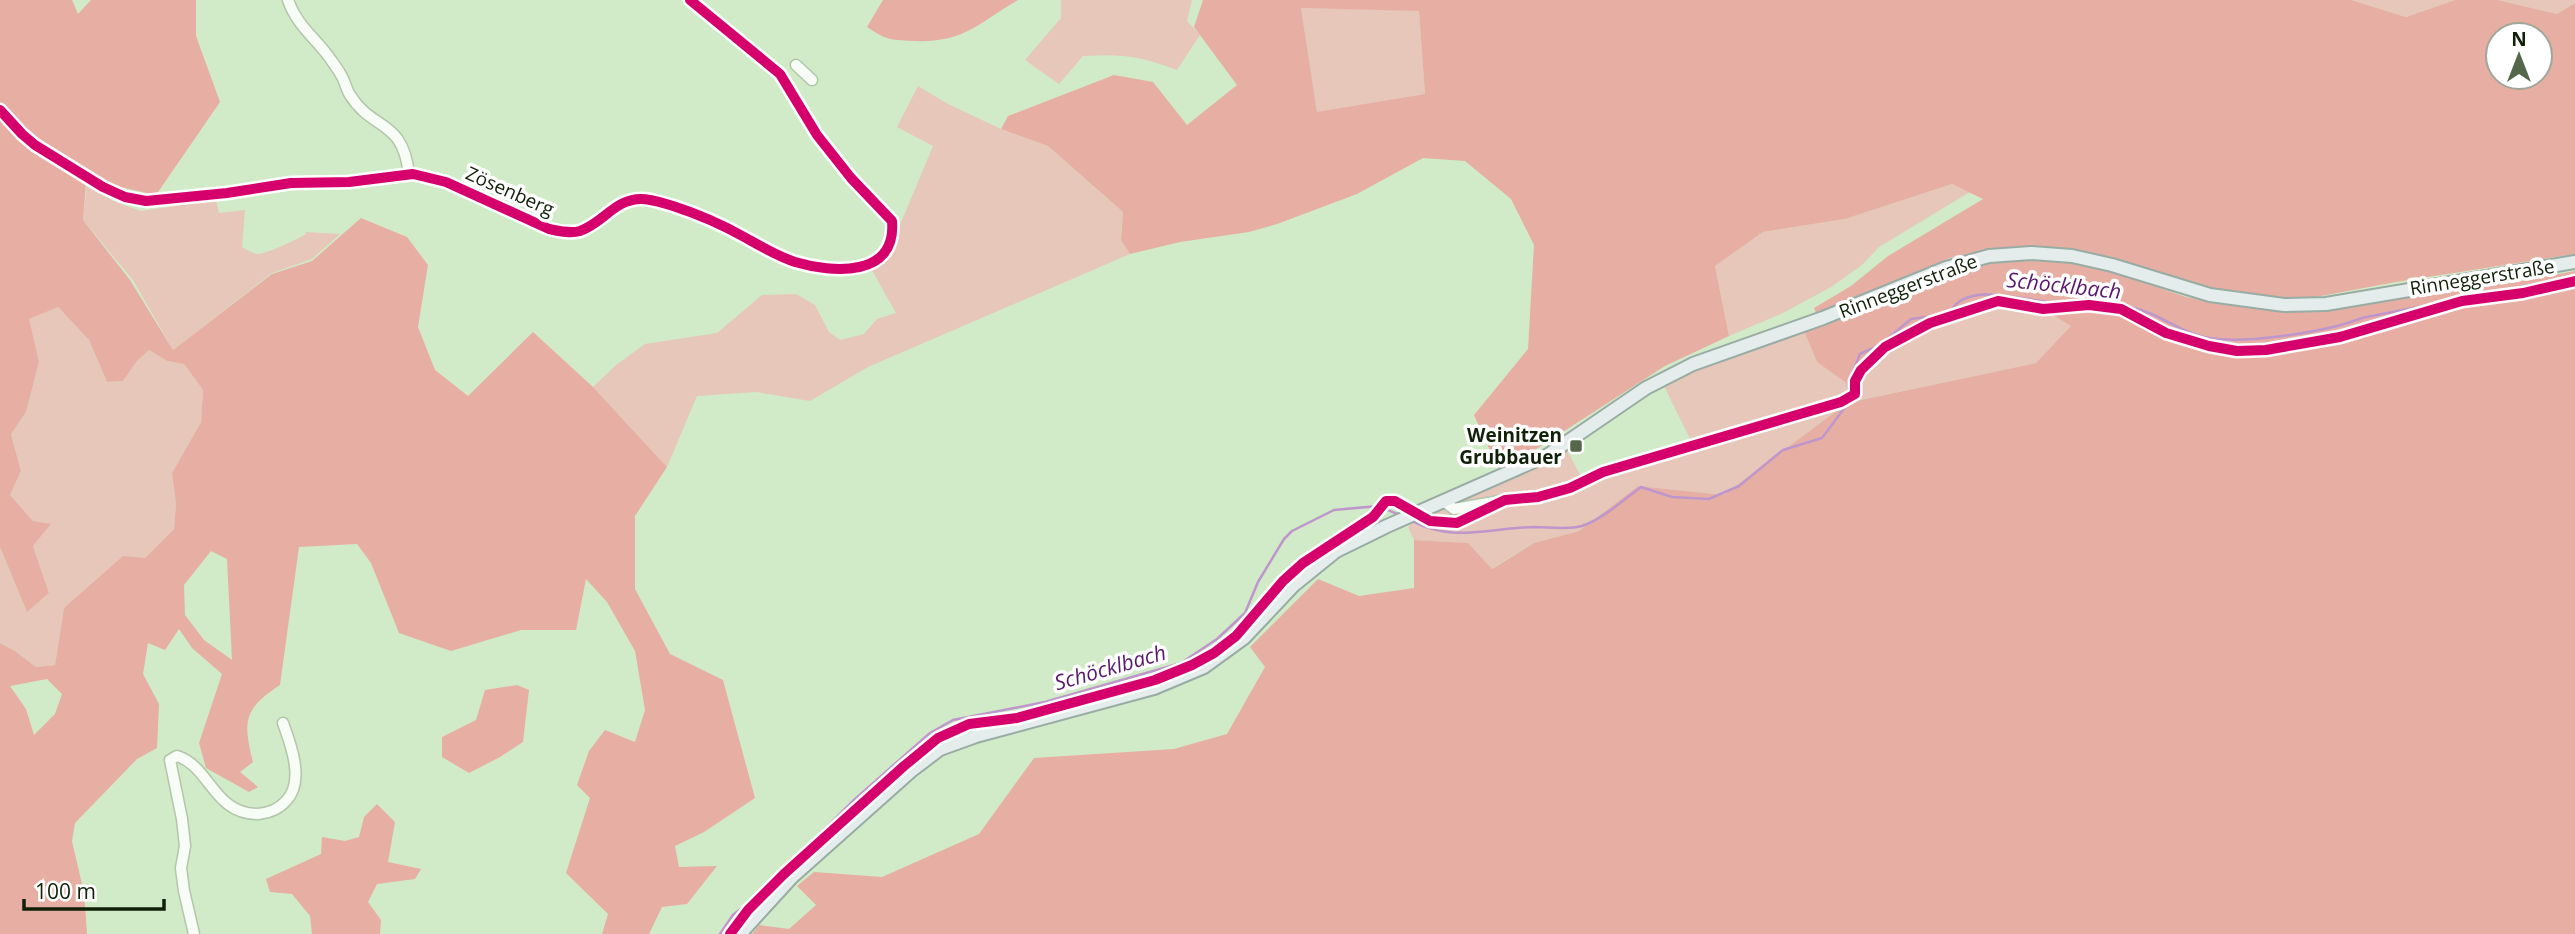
<svg xmlns="http://www.w3.org/2000/svg" width="2575" height="934" viewBox="0 0 2575 934" font-family="'Open Sans',sans-serif">
<rect width="100%" height="100%" fill="#d1eac7"/>
<path fill="#e6c7b9" d="M1061,0H1192L1187,21L1200,35L1177,70C1138,56 1125,54 1083,56L1059,84L1025,60L1061,18Z
M2351,0H2455L2406,17Z
M2498,0H2575V3L2557,14Z
M1301,8L1419,10L1425,94L1317,113Z
M918,86L948,104L1001,129L1048,146L1123,212L1121,239L1130,254L868,367L810,401L756,392L697,396L667,467L593,387L616,365L645,344L717,333L762,295L796,294L815,305L829,332L840,340L864,334L877,319L896,313L869,265C888,252 885,240 900,225L933,146L897,127Z
M87,182L113,201L141,211L216,200L219,213L245,210L242,247C246,249 253,254 258,254C263,255 301,238 306,234L305,232L340,234L312,259L272,273L173,350L133,280L83,220Z
M1952,184L1970,192L1879,247L1862,265L1831,287L1783,313L1729,336L1715,266L1763,232L1845,219Z
M1998,301L2043,309L2072,326L2036,363L1847,403L1724,495L1638,486L1579,531L1534,543L1491,569L1468,543L1414,540L1408,527L1413,522L1567,450L1585,484L1606,473L1694,447L1663,384L1680,376L1804,331L1817,362L1855,381C1882,333 1948,315 1998,301Z
M57,306L89,340L107,382L123,381L137,361L149,350L167,361L184,364L203,390L201,422L172,473L176,504L174,529L145,558L64,608L55,665L36,667L15,651L0,643V547L27,611L49,593L33,546L50,525L33,521L10,495L21,471L11,433L26,412L39,362L28,319Z"/>
<path fill="#e7afa4" fill-rule="evenodd" d="M0,0H72L78,14L91,0H196V36L220,102L156,195L116,186L87,171L83,220L130,280L173,350L272,274L312,261L361,218L407,237L428,265L418,327L435,370L468,396L533,332L593,387L667,467L635,516V589L670,654L723,680L755,798L704,832L675,846L679,867L717,866L687,904L662,907L649,934H602L608,914L566,873L590,798L577,785L589,751L605,730L635,742L645,710L635,651L607,602L586,579L576,630H521L451,651L399,633L371,563L357,544L299,547L280,685C243,709 243,722 253,762L240,772L258,787L249,792L206,768L199,743L222,674L192,648L179,629L165,650L148,643L143,674L159,704L157,748L137,759L75,823L72,841L84,893L87,934H0V643L15,651L36,667L55,665L64,608L123,556L145,558L174,529L176,504L172,473L201,422L203,390L184,364L167,361L149,350L137,361L123,381L107,382L89,340L58,307L29,319L39,362L26,412L11,434L21,471L10,495L33,521L51,524L33,546L49,593L27,612L0,547ZM211,551L227,559L232,660L204,640L185,615L184,585ZM47,679L62,694L55,714L34,735L26,709L10,686Z
M883,0H1018C977,24 964,43 913,41C888,39 888,41 867,27Z
M1203,0H2351L2406,17L2455,0H2498L2557,14L2575,3V254L2396,282L2305,299L2256,296L2213,290L2115,259L2074,251L2036,246L1996,248L1950,258L1816,313L1814,308L1851,286L1888,256L1983,199L1952,184L1845,219L1763,232L1715,266L1729,336L1665,366L1524,457L1498,468L1474,415L1528,349L1534,245L1511,199L1465,161L1423,158L1357,194L1277,224L1249,232L1180,242L1130,254L1121,240L1123,212L1048,146L1001,129L1008,116L1114,75L1153,82L1187,125L1237,85L1194,27ZM1301,8L1419,11L1425,94L1317,112ZM2498,35H2540V77H2498Z
M2028,260L2060,261L2107,270L2186,297L2210,302L2267,309L2494,280L2505,284L2575,271V934H752L759,925L789,929L816,905L797,886L814,872L882,877L979,834L1034,758L1174,749L1227,734L1265,667L1250,647L1318,579L1359,596L1414,588V540L1468,543L1492,569L1534,543L1579,531L1638,486L1724,495L1847,403L2036,363L2071,326L2043,309L1998,301L1930,323L1885,347L1861,370L1855,381L1848,384L1817,362L1804,331L1953,270L1995,261Z
M517,685L529,690L523,742L500,757L469,773L442,757V737L476,720L485,690Z
M377,804L395,822L388,862L421,869L415,879L377,884L368,902L381,920L380,934H312L310,916L292,894L270,892L266,879L321,854L322,837L345,841L359,837L364,817Z"/>
<g fill="none" stroke-linecap="round" stroke-linejoin="round">
<path stroke="#be96cc" stroke-width="2.5" d="M1412,521C1453,543 1490,528 1534,527C1548,527 1569,530 1582,526C1603,519 1623,500 1641,487L1672,497L1709,499L1739,486L1783,450L1822,438L1849,402L1848,384L1860,354L1880,345L1911,319L1940,315L1951,311C1968,280 2027,302 2056,303C2085,303 2112,301 2141,310C2164,317 2184,334 2209,338C2247,344 2327,332 2362,318L2575,276
M720,934L733,915L765,889L854,800L930,733L953,720L1045,702L1181,663L1217,639L1245,613L1258,582L1284,539L1292,531L1334,510L1378,506L1400,515"/>
<g stroke="#b2c6aa" stroke-width="13">
<path id="minor" d="M288,0C296,24 314,37 329,57C333,63 338,69 341,75C345,81 346,89 350,95C373,132 403,118 409,175
M796,65L812,80
M0,110L22,134L35,145L103,187L125,197L146,201L227,193L291,183L349,182L413,174L446,182L549,229C559,231 570,234 580,231C603,223 615,199 641,199C652,199 662,203 673,206C698,214 723,225 746,238C762,247 777,256 795,262C832,273 897,278 892,221L851,178L817,135L780,74L690,0
M1445,502L1454,509L1505,500
M194,934L184,891L181,868L185,846L182,819L170,760L177,756C210,766 213,814 258,814C269,813 279,809 286,801C305,782 291,745 283,723"/>
</g>
<g stroke="#98aca4" stroke-width="16">
<path id="major" d="M740,934L792,877L911,771L940,749L976,736L1154,688L1204,667L1244,638L1294,585L1336,551L1387,526L1548,455L1646,388L1693,364L1823,318L1946,268L1989,256L2031,253L2072,256L2112,265L2210,295L2284,305L2326,304L2575,262"/>
</g>
<use href="#minor" stroke="#f8fcf7" stroke-width="10"/>
<use href="#major" stroke="#e4ecec" stroke-width="12"/>
<g stroke="#fff" stroke-width="15">
<path id="cycleway" d="M0,110L22,134L35,145L103,187L125,197L146,201L227,193L291,183L349,182L413,174L446,182L549,229C559,231 570,234 580,231C603,223 615,199 641,199C652,199 662,203 673,206C698,214 723,225 746,238C762,247 777,256 795,262C832,273 897,278 892,221L851,178L817,135L780,74L690,0
M730,934L748,910L784,874L904,766L938,738L969,724L1017,718L1155,680L1192,665L1214,653L1236,636L1283,581L1303,563L1373,517L1386,501H1395L1430,521L1457,523L1505,500L1538,497L1570,488L1603,472L1841,402L1855,394V381L1861,370L1885,347L1930,323L1998,301L2043,309L2089,305L2121,309L2166,333L2209,346L2237,351L2266,350L2340,337L2462,301L2523,293L2575,281"/>
</g>
<use href="#cycleway" stroke="#d6006c" stroke-width="10"/>
</g>
<rect fill="#54674b" stroke="#fff" stroke-width="2.5" x="1569" y="439" width="14" height="14" rx="3.5"/>
<g text-anchor="middle" dominant-baseline="central" stroke-width="7" stroke-linejoin="round" paint-order="stroke">
<g font-size="19" fill="#102108" stroke="#fff">
<text transform="translate(510 191) rotate(24)">Zösenberg</text>
<text transform="translate(2482 277) rotate(-9)">Rinneggerstraße</text>
<text transform="translate(1908 286) rotate(-21)">Rinneggerstraße</text>
</g>
<g font-size="19" font-weight="bold" fill="#102108" stroke="#fff" text-anchor="end">
<text x="1562" y="435">Weinitzen<tspan x="1562" dy="22">Grubbauer</tspan></text>
</g>
<g font-size="21" font-style="italic" fill="#57176c" stroke="#fff">
<text transform="translate(2064 285) rotate(6)">Schöcklbach</text>
<text transform="translate(1110 667) rotate(-16)">Schöcklbach</text>
</g>
</g>
<g transform="translate(2519 56)"><circle r="33" fill="#ffffff" stroke="#9fa69c" stroke-width="2"/>
<path d="M0-5L12 26L0 18L-12 26Z" fill="#54674b"/>
<text y="-10" font-size="19" font-weight="bold" text-anchor="middle" fill="#102108">N</text>
</g>
<path d="M24 899v10h140v-10" fill="none" stroke="#102108" stroke-width="3.5"/>
<text x="35" y="899" font-size="21" fill="#102108" stroke="#ffffff" stroke-width="5" paint-order="stroke">100 m</text>
</svg>
